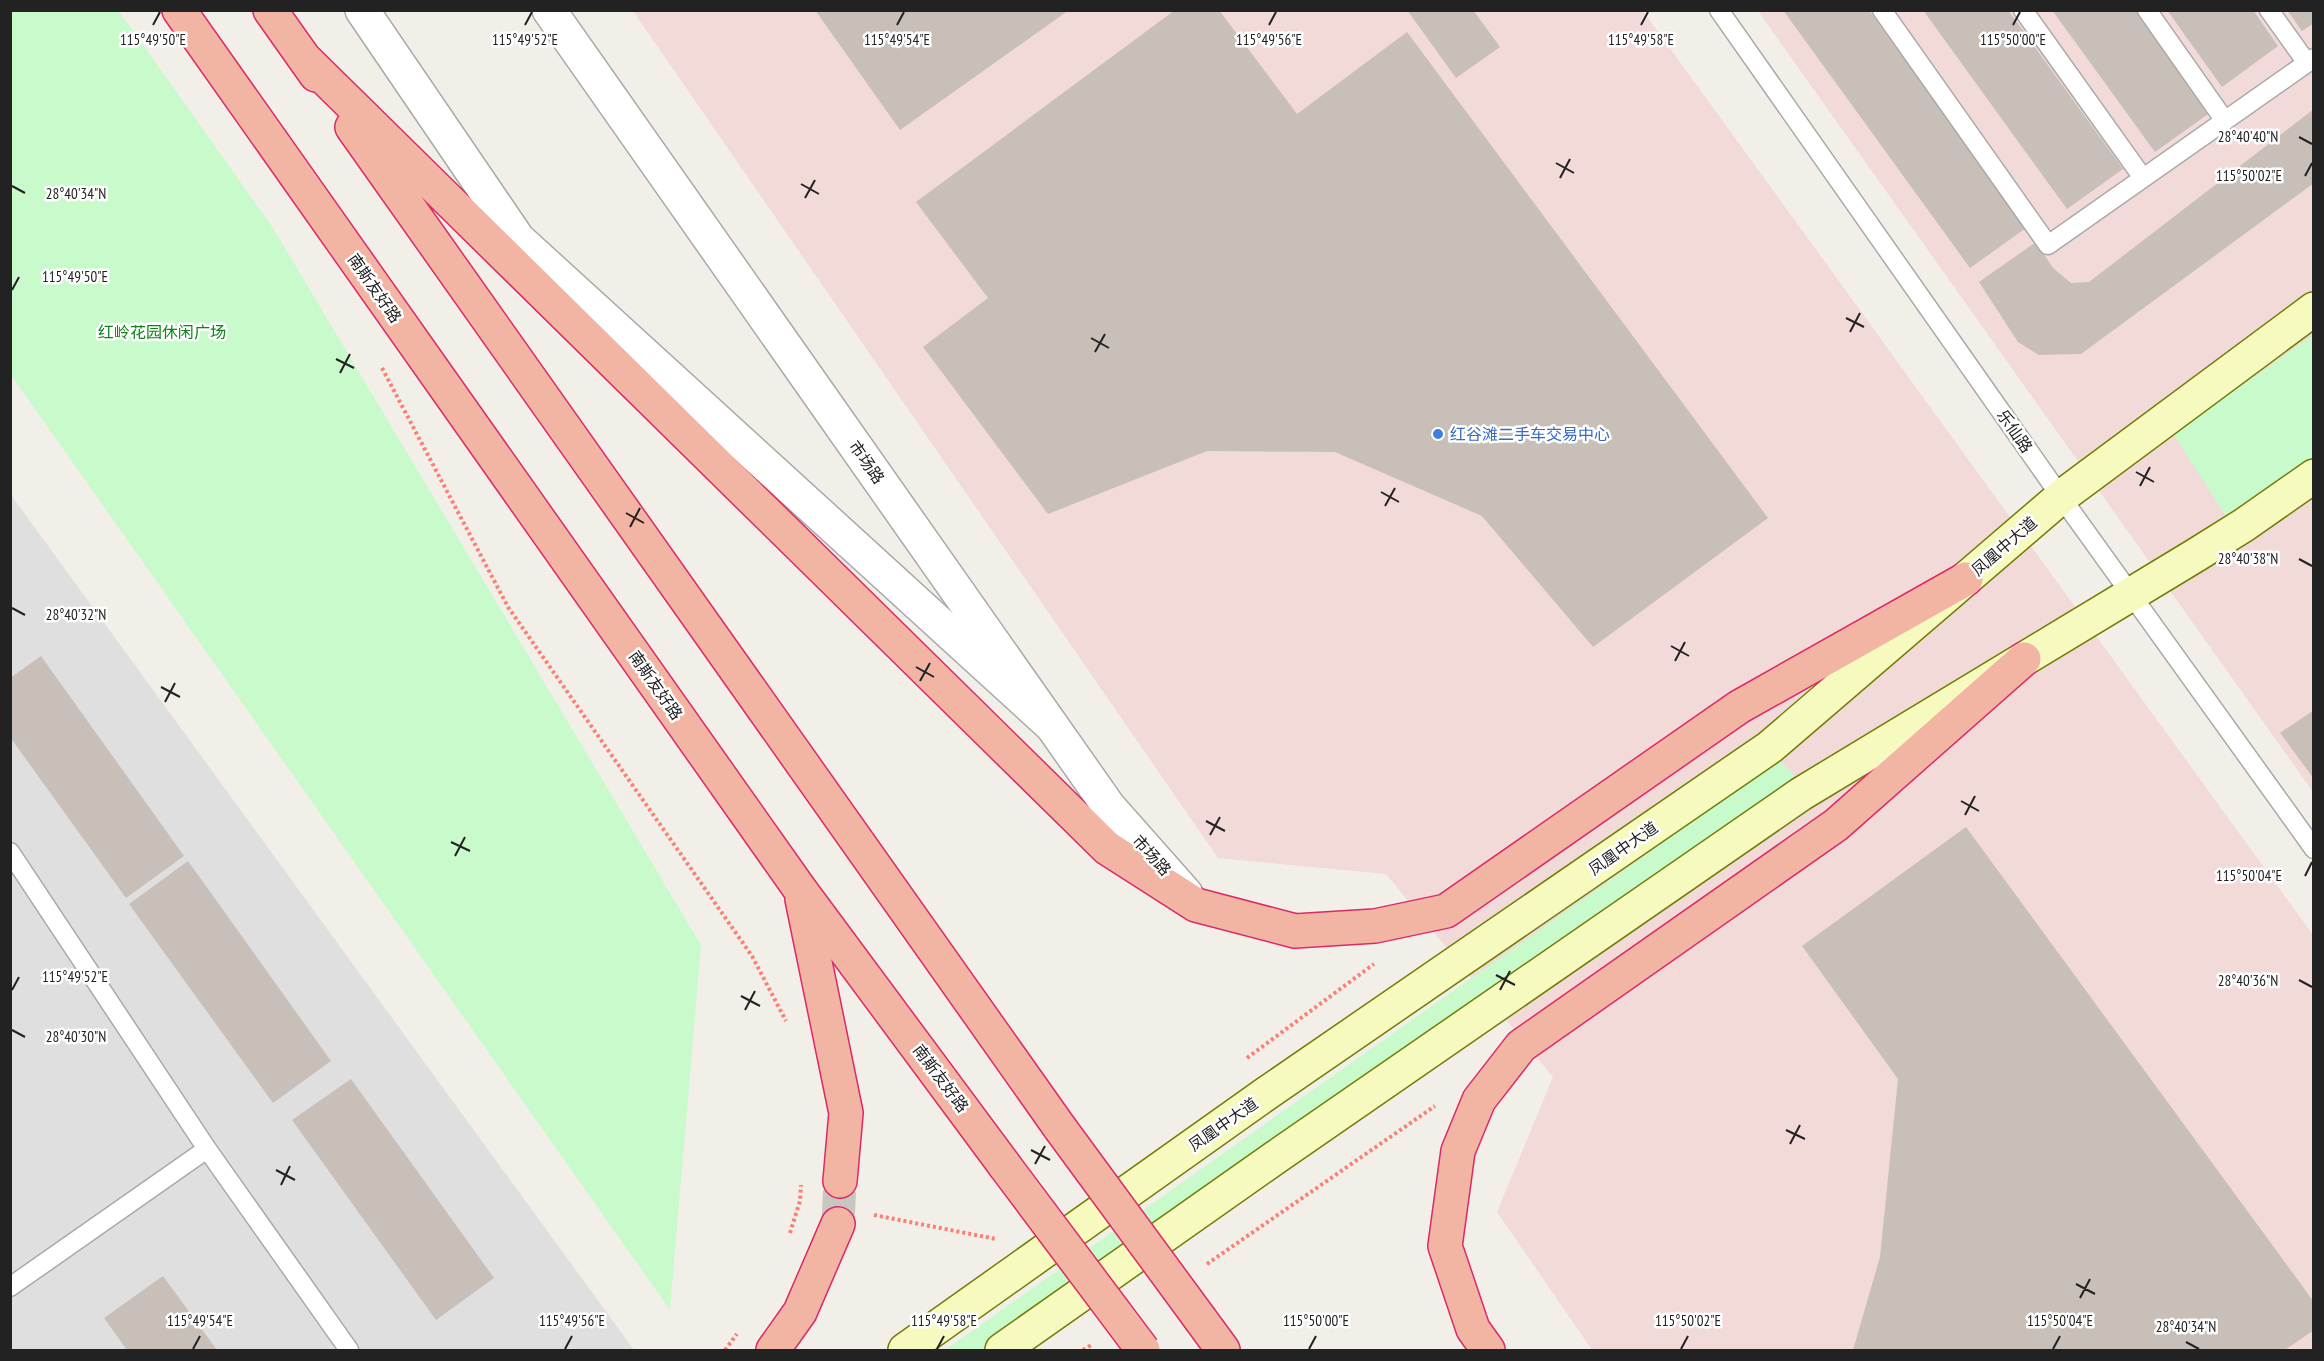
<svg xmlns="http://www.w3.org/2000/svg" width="2324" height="1361" viewBox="0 0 2324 1361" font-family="'PT Sans Narrow','Noto Sans SC',sans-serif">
<rect width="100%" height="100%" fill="#f2efe9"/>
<path fill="#e0dfdf" d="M11,495L634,1350H11Z"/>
<path fill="#f2dad9" d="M633,11H1643L2313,935V1350H1592L1497,1212L1553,1077L1386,874L1218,858Z
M1758,11H2313V792Z"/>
<path fill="#c8facc" d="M10,11H119L273,228L701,945L670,1310L11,375Z
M2313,335V458L2228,519L2173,434Z
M1780,760L1795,777L982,1350H945Z"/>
<path fill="#c7bfb8" d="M815,10H1069L900,130Z
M1175,10H1219L1297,114L1407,32L1768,518L1593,647L1482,516L1335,452L1207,451L1048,514L923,347L988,298L916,202Z
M1407,10H1473L1500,47L1456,78Z
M1783,10H1869L2026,228L1970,268Z
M1923,10H2008L2123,169L2067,209Z
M2052,10H2137L2211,112L2155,152Z
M2167,10H2253L2278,46L2222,87Z
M2287,10H2314V23L2302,31Z
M2314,109V183L2081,354L2039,355L2018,342L1979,282L2036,242L2053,268L2071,283L2089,282Z
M41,656L184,856L126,898L10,737V678Z
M2314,710V779L2280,733Z
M1966,827L2314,1302V1330L2285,1350H1853L1880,1257L1898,1079L1802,946Z
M188,861L331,1061L273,1103L129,904Z
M351,1079L494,1278L436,1320L292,1120Z
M163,1276L217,1350H127L104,1318Z"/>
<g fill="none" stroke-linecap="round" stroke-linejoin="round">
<path stroke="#c8c6c1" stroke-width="33" stroke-dasharray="33 16" stroke-linecap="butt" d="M838,1224L840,1181"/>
<g stroke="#a9a9a9" stroke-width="21">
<path id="service" d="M1719,10L2061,497L2314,849
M1882,10L2048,245L2314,58
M2023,10L2143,178
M2147,10L2225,121
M2269,10L2307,63
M10,852L207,1149L349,1350
M10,1287L207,1149"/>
</g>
<g stroke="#a9a9a9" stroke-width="36">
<path id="minor" d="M549,10L1109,807L1186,894"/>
</g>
<g stroke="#a9a9a9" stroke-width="36">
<path id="tertiary" d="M362,10L518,239L1052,726"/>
</g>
<g stroke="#707d05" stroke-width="36">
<path id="secondary" d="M905,1350L1267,1093L1770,747L2061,497L2314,309
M1002,1350L1276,1157L1801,794L2196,555L2244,525L2314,476"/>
</g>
<g stroke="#dc2a67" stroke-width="36">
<path id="trunk" d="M179,10L799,888L1005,1166
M270,10L316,75
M303,57L1107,848L1196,905L1295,931L1375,926L1446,911L1739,707L1966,579
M352,127L1060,1128
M802,899L846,1113L840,1181
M1201,1320L1223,1350
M773,1350L800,1312L838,1224
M1488,1350L1473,1329L1445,1246L1458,1151L1479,1100L1521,1046L1836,825L2024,659"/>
</g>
<path stroke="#fa8072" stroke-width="4" stroke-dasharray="3 3" stroke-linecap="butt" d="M382,368L508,607L752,956L786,1021
M1247,1058L1374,964
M874,1215L996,1239
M790,1233L800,1201L801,1185
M1207,1264L1435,1106
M725,1350L737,1334
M1083,1350L1093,1344"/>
<use href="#service" stroke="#fff" stroke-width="18"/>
<use href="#minor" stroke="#fff" stroke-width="33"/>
<use href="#tertiary" stroke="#fff" stroke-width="33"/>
<use href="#secondary" stroke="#f7fabf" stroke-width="33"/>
<use href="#trunk" stroke="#f2b4a3" stroke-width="33"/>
<g stroke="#dc2a67" stroke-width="36" stroke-linecap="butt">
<path id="trunk-bridge" d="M1060,1128L1201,1320
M1005,1166L1143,1350"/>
</g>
<use href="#trunk-bridge" stroke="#f2b4a3" stroke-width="33"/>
</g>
<path fill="none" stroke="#222" stroke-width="2" d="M153,25L160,12M525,25L532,12M897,25L904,12M1269,25L1276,12M1641,25L1648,12M2013,25L2020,12M2299,137L2312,144M1556,163L1574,173M2305,176L2312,163M1560,178L1570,159M801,184L819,194M12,186L25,193M805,198L815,180M12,290L19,277M1846,318L1864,327M1850,332L1860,313M1091,338L1109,348M1095,352L1105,334M336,359L354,368M340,373L350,354M2136,472L2154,482M2140,486L2150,467M1381,492L1399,502M1385,506L1395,488M626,513L644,523M630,527L640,508M2299,559L2312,566M12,608L25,615M1671,646L1689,656M1675,661L1685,642M916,667L934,677M920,681L930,663M161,687L180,697M165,702L175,683M1961,801L1979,811M1965,815L1975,796M1206,821L1225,831M1210,835L1220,817M451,842L470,851M455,856L465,837M2305,876L2312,862M1496,975L1515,985M2299,980L2312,987M12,990L19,977M1500,990L1510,971M741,996L760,1006M745,1010L755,991M12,1030L25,1037M1786,1130L1805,1139M1790,1144L1800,1125M1031,1150L1050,1160M1035,1164L1045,1146M276,1170L295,1180M281,1185L290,1166M2076,1284L2095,1294M2080,1298L2090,1279M2186,1342L2199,1349M193,1349L200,1336M565,1349L572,1336M937,1349L944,1336M1309,1349L1316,1336M1681,1349L1688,1336M2053,1349L2060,1336"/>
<circle fill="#3f7fe0" stroke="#fff" stroke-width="2" cx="1438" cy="434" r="6"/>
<g text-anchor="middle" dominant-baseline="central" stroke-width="5" stroke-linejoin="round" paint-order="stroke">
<g font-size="16" fill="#222" stroke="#fff">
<text transform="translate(375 288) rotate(55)">南斯友好路</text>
<text transform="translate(2015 431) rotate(55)">乐仙路</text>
<text transform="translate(867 462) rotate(55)">市场路</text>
<text transform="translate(2004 546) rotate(-41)">凤凰中大道</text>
<text transform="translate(656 685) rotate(55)">南斯友好路</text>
<text transform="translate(1623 848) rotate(-35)">凤凰中大道</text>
<text transform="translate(1152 855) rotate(48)">市场路</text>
<text transform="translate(941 1078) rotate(53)">南斯友好路</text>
<text transform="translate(1223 1124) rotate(-35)">凤凰中大道</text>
</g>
<g font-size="16" fill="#0c8416" stroke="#fff">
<text x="162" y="332">红岭花园休闲广场</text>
</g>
<g font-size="16" fill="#366cbe" stroke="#fff" text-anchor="start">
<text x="1450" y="434">红谷滩二手车交易中心</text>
</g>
</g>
<g font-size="15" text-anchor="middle" fill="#222" stroke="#fff" stroke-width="5" stroke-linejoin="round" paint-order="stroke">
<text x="153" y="45">115°49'50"E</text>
<text x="525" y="45">115°49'52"E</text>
<text x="897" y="45">115°49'54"E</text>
<text x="1269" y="45">115°49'56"E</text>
<text x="1641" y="45">115°49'58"E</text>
<text x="2013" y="45">115°50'00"E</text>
<text x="2248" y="142">28°40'40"N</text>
<text x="2249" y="181">115°50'02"E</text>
<text x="76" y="199">28°40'34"N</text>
<text x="75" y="282">115°49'50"E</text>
<text x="2248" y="564">28°40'38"N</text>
<text x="76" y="620">28°40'32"N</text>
<text x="2249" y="881">115°50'04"E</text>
<text x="75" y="982">115°49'52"E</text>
<text x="2248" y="986">28°40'36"N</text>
<text x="76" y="1042">28°40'30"N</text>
<text x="200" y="1326">115°49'54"E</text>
<text x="572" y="1326">115°49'56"E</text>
<text x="944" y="1326">115°49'58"E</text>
<text x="1316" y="1326">115°50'00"E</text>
<text x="1688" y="1326">115°50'02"E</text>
<text x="2060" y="1326">115°50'04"E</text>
<text x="2186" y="1332">28°40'34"N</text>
</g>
<rect width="2324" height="1361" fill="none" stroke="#222222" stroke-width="24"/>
</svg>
